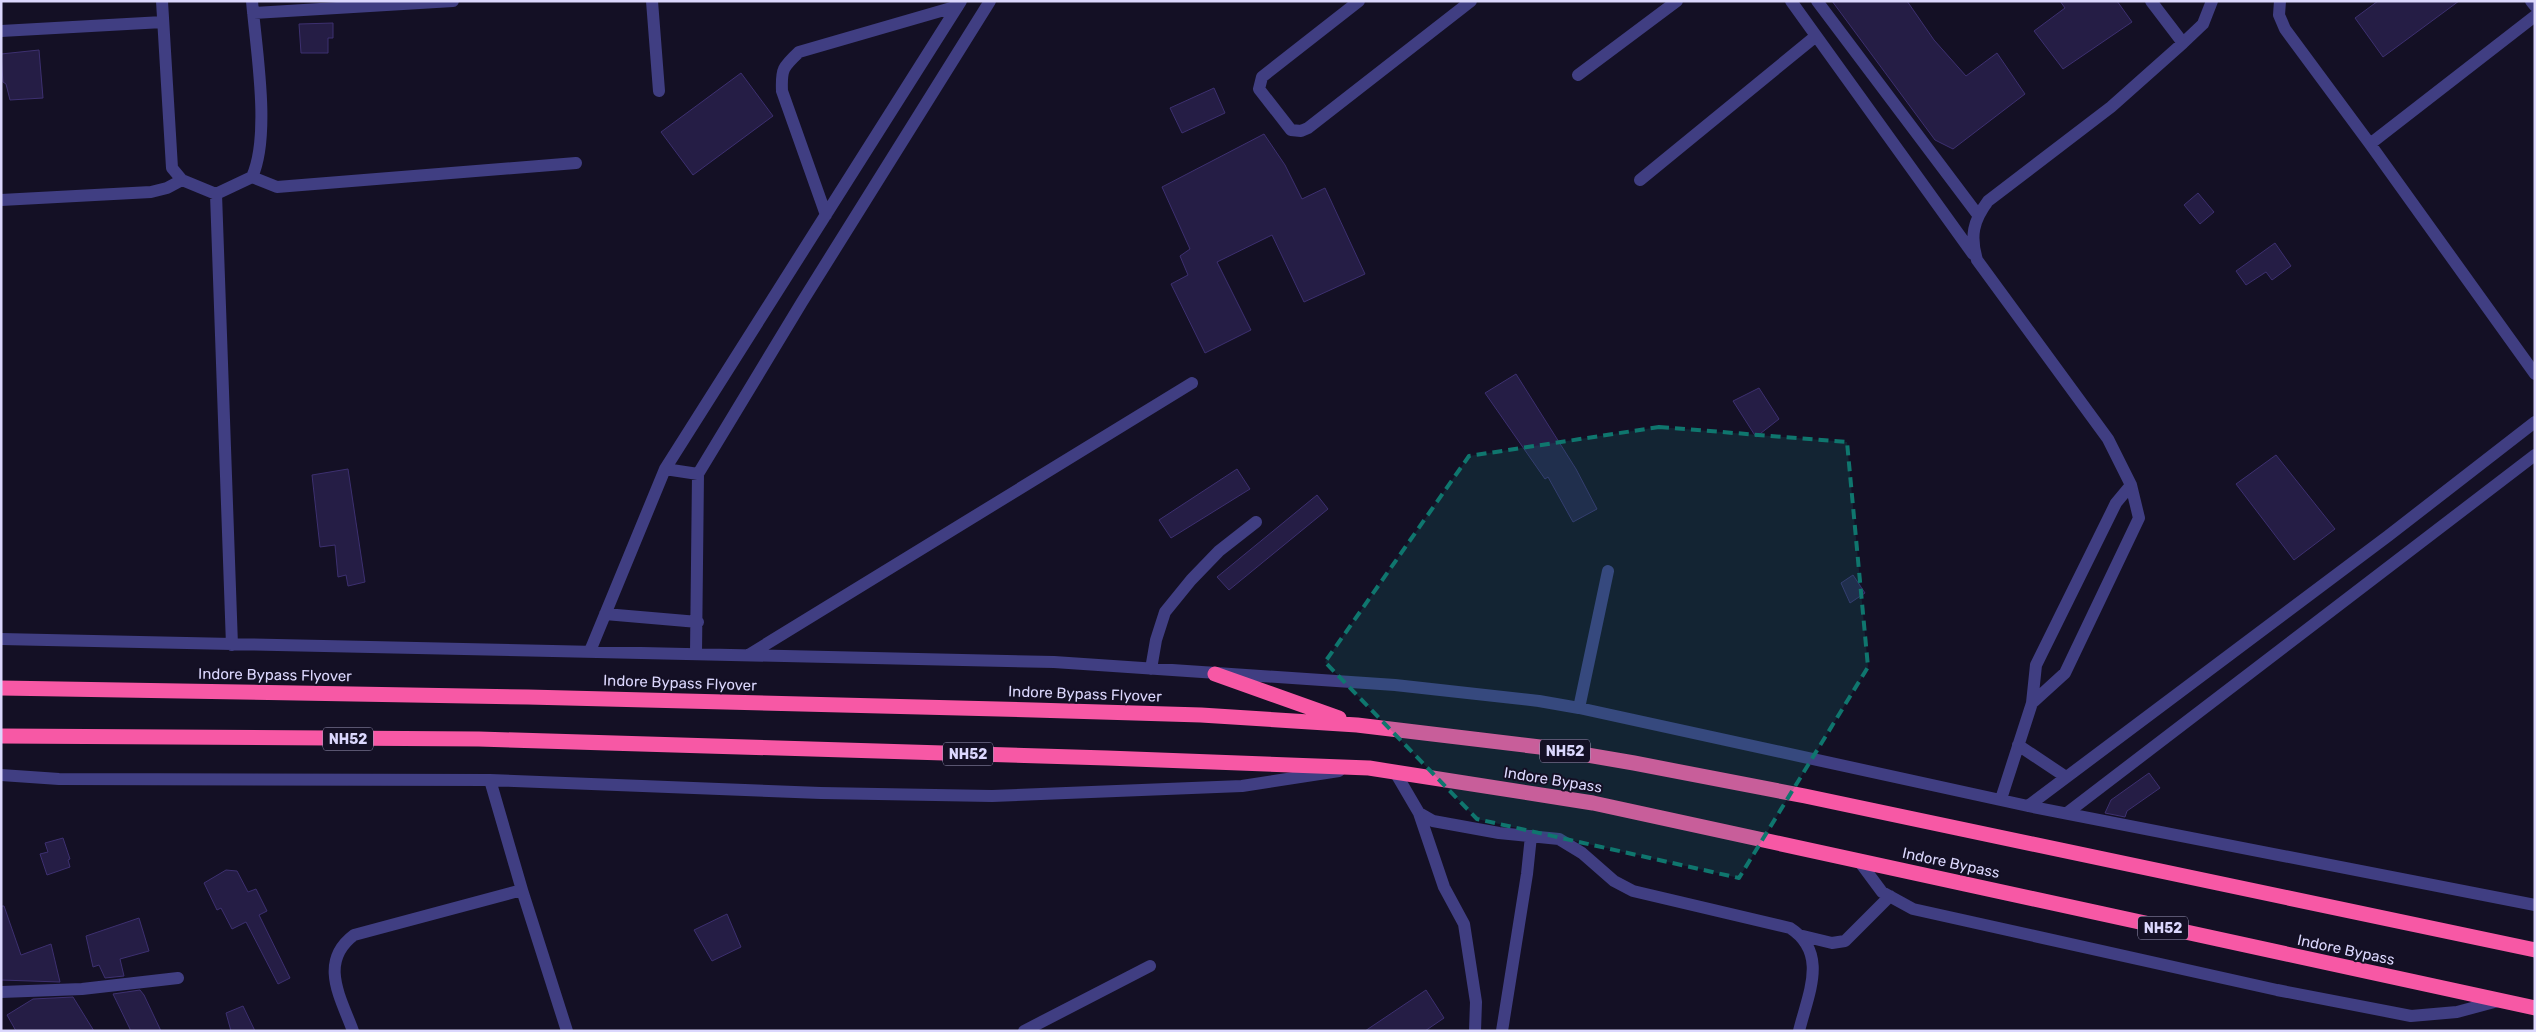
<svg xmlns="http://www.w3.org/2000/svg" width="2536" height="1032" viewBox="0 0 2536 1032" font-family="Rubik,sans-serif">
<rect width="100%" height="100%" fill="#141025"/>
<path fill="#251d45" stroke="#3d3070" d="M1832,1H1907L1934,40L1966,76L1997,53L2025,94L1953,149L1935,140Z
M2060,1H2117L2132,22L2063,69L2034,31L2065,8Z
M2378,1H2459L2383,57L2355,18Z
M333,23V38H328V53H301L299,24Z
M39,50L43,98L10,100L6,84L3,82L1,54Z
M741,73L773,116L693,175L661,132Z
M1214,88L1225,113L1182,133L1170,108Z
M1264,134L1285,165L1302,199L1325,188L1365,274L1304,302L1272,235L1217,262L1251,330L1205,353L1171,284L1188,275L1180,256L1190,249L1162,187Z
M2198,193L2214,212L2200,224L2184,205Z
M2275,243L2291,266L2272,280L2266,272L2246,285L2236,271Z
M1516,374L1576,469L1597,509L1573,522L1548,477L1545,479L1485,393Z
M1759,388L1779,419L1756,437L1733,401Z
M2276,455L2335,529L2294,560L2236,484Z
M348,469L365,582L348,586L346,575L338,577L335,545L320,547L312,475Z
M1237,469L1250,489L1171,538L1159,520Z
M1317,495L1328,509L1229,590L1217,577Z
M1853,575L1865,593L1850,603L1841,583Z
M2149,773L2160,788L2127,811L2125,817L2105,813L2111,800Z
M63,838L70,859L68,860L70,867L47,875L40,854L48,852L45,843Z
M226,870L237,871L248,892L256,889L267,911L259,915L290,978L278,984L246,922L232,929L221,908L217,910L204,883Z
M1,906H4L21,955L51,944L60,982L1,980Z
M727,914L741,947L712,961L694,930Z
M139,918L149,951L120,959L124,976L105,978L99,965L93,967L86,936Z
M140,990L144,995L161,1031H131L113,994Z
M1426,990L1444,1018L1425,1031H1365Z
M73,997L94,1031H16L7,1015L33,999Z
M243,1006L255,1031H231L226,1013Z"/>
<g fill="none" stroke-linecap="round" stroke-linejoin="round">
<path stroke="#403e82" stroke-width="12" d="M162,1L172,168L182,180L216,194L252,177C271,135 256,49 252,1
M652,1L659,91
M1359,1L1262,77L1259,89L1291,130L1301,131L1308,128L1471,1
M1791,1L1973,254
M1817,1L1978,215
M2151,1L2183,43
M2280,1L2279,15L2285,29L2370,144L2535,374
M2531,1L2535,6
M253,13L453,1
M1,31L163,22
M1578,75L1677,1
M2370,144L2535,16
M252,177L277,187L576,163
M1640,180L1816,36
M216,194L232,645
M1,200L151,192L167,188L182,180
M826,215L782,91C781,69 783,67 799,52L958,6
M665,469L698,474L802,302L990,1
M605,614L698,622
M1,639L1054,662L1395,685L1539,701L1579,708L2028,806L2535,905
M590,651L665,469L961,1
M696,653L698,474
M750,654L1192,383
M1151,669L1156,640L1165,612L1191,580L1219,551L1256,522
M2032,703L2065,673L2139,518L2131,485L2108,439L1977,260C1970,236 1973,221 1988,201L2111,107L2183,43L2203,24L2212,1
M1579,708L1608,571
M2018,745L2066,777
M1395,772L1419,813L1433,821L1499,833L1559,839L1582,853L1614,881L1633,891L1790,928C1829,953 1808,994 1799,1031
M1,775L59,779L490,780L821,793L992,796L1242,786L1339,771
M490,780L522,890
M2001,799L2032,703L2036,665L2116,503L2131,485
M2028,806L2388,536L2535,422
M1419,813L1444,887L1464,924L1476,1002L1475,1031
M2067,813L2535,455
M1859,861L1882,892L1913,909L2277,990L2411,1016L2457,1012L2498,1001
M1803,936L1832,943L1845,941L1890,896
M1,992L82,989L178,978
M353,1031C341,998 318,962 354,935L522,890L567,1031
M1024,1031L1150,966
M1502,1031L1527,874L1531,836"/>
<path stroke="#f758a5" stroke-width="15" d="M1215,674L1339,718
M1,688L528,697L1034,710L1201,715L1357,725L1540,747L1634,763L1805,796L2535,950
M1,736L479,739L1107,758L1369,768L1593,803L2535,1008"/>
</g>
<path fill="#0f766e" fill-opacity="0.2" stroke="#0f766e" stroke-width="4" stroke-dasharray="10 6" stroke-linejoin="round" d="M1659,427L1847,442L1868,667L1739,878L1477,819L1325,662L1469,456Z"/>
<g text-anchor="middle" dominant-baseline="central" stroke-width="4" stroke-linejoin="round" paint-order="stroke">
<g fill="#141025" stroke="#9f9bbc" stroke-width="1">
<rect x="323" y="727.5" width="50" height="23" rx="4"/>
<rect x="1540" y="739.5" width="50" height="23" rx="4"/>
<rect x="943" y="742.5" width="50" height="23" rx="4"/>
<rect x="2138" y="916.5" width="50" height="23" rx="4"/>
</g>
<g font-size="14" font-weight="bold" fill="#dbd7fd">
<text x="348" y="739">NH52</text>
<text x="1565" y="751">NH52</text>
<text x="968" y="754">NH52</text>
<text x="2163" y="928">NH52</text>
</g>
<g font-size="15" fill="#dbd7fd" stroke="#141025">
<text transform="translate(275 675) rotate(1)">Indore Bypass Flyover</text>
<text transform="translate(680 683) rotate(2)">Indore Bypass Flyover</text>
<text transform="translate(1085 694) rotate(2)">Indore Bypass Flyover</text>
<text transform="translate(1553 780) rotate(9)">Indore Bypass</text>
<text transform="translate(1951 863) rotate(12)">Indore Bypass</text>
<text transform="translate(2346 950) rotate(12)">Indore Bypass</text>
</g>
</g>
<rect width="2536" height="1032" fill="none" stroke="#dbd7fd" stroke-width="5"/>
</svg>
